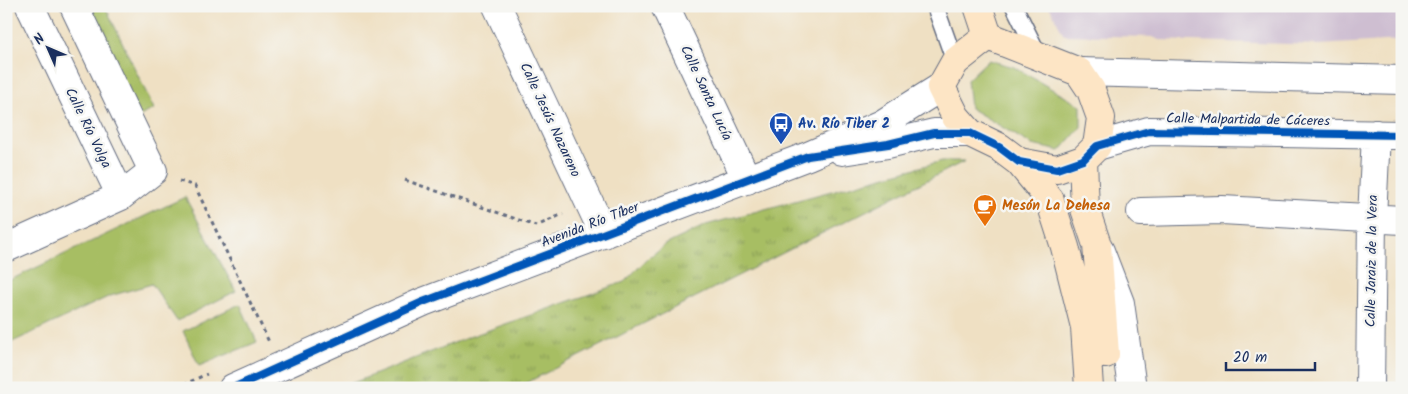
<svg xmlns="http://www.w3.org/2000/svg" width="1408" height="394" viewBox="0 0 1408 394" font-family="Kalam,sans-serif">
<defs>
<pattern id="park-tufts" width="24" height="20" patternUnits="userSpaceOnUse" patternTransform="scale(1.25)"><rect width="24" height="20" fill="#a7be63"/><path d="M3 7l-1-3M5 7V3M7 7l1-3M15 17l-1-3M17 17v-4M19 17l1-3" fill="none" stroke="#879b55"/></pattern>
</defs>
<rect width="100%" height="100%" fill="#f6f6f2"/>
<filter id="ink" filterUnits="userSpaceOnUse"><feTurbulence type="fractalNoise" baseFrequency=".02" numOctaves="2"/><feDisplacementMap in="SourceGraphic" scale="10" xChannelSelector="R" yChannelSelector="G"/><feConvolveMatrix kernelMatrix="1 2 1 2 8 2 1 2 1" color-interpolation-filters="sRGB"/></filter>
<filter id="wash" filterUnits="userSpaceOnUse"><feTurbulence type="fractalNoise" baseFrequency=".0096" numOctaves="4" result="noise"/><feDisplacementMap in="SourceGraphic" scale="20" xChannelSelector="R" yChannelSelector="G"/><feGaussianBlur stdDeviation="1.12" result="paint"/><feColorMatrix in="noise" values="0 0 0 0 0 0 0 0 0 0 0 0 0 0 0 0 0 1.4 0 .05"/><feComposite in="paint" operator="in"/></filter>
<g filter="url(#wash)">
<rect width="100%" height="100%" fill="#efe0c3"/>
<path fill="#cebed1" d="M1049,6H1402V40L1319,45L1159,40L1153,37L1064,35Z"/>
<path fill="#a7be63" stroke="#617660" d="M81,6H105L154,109L134,119Z
M988,60L1014,67L1081,106V127L1060,151L1032,145L970,108L967,80Z
M185,197L236,291L177,321L152,284L110,296L6,345V282Z
M240,304L257,342L199,366L183,331Z"/>
<path fill="url(#park-tufts)" stroke="#617660" d="M942,161H965L516,388H340L469,337L624,282L647,259L665,245L706,225Z"/>
</g>
<g filter="url(#ink)">
<g fill="none" stroke-linecap="round" stroke-linejoin="round">
<g stroke="#656d81" stroke-width="19">
<path id="lane" d="M935,6L955,62
M1014,6L1039,56"/>
</g>
<g stroke="#656d81" stroke-width="30">
<path id="street" d="M30,6L121,196
M497,6L604,234
M665,6L747,180
M1079,72L1402,80
M1097,146L1149,131L1402,135
M842,151L888,144L934,133H970
M1141,212L1222,210L1402,220
M6,248L121,196L153,171L74,6
M1100,251L1120,303L1132,388
M233,388L423,302L808,156L882,124L941,87
M1370,388L1372,218L1376,134"/>
</g>
<g stroke="#656d81" stroke-width="30">
<path id="secondary" d="M978,6L988,36
M988,36L1079,72L1091,90L1101,118L1097,146L1083,160L1057,169L1019,162L999,147L970,133L956,117L941,87L955,62Z
M1083,160L1085,209L1097,245L1105,354
M1019,162L1050,200L1065,247L1085,327L1089,388"/>
</g>
<path stroke="#656d81" stroke-width="3" stroke-dasharray="4 4" stroke-linecap="butt" d="M405,180L536,226
M179,181L195,186L269,342
M541,224L563,214
M176,388L207,374"/>
<use href="#lane" stroke="#fff" stroke-width="16"/>
<use href="#street" stroke="#fff" stroke-width="28"/>
<use href="#secondary" stroke="#fde5c5" stroke-width="28"/>
<g stroke="#f6f6f2" stroke-width="11">
<path id="cycleway" d="M233,388L423,302L808,156L888,144L934,133H970L999,147L1019,162L1057,169L1083,160L1097,146L1149,131L1402,135"/>
</g>
<use href="#cycleway" stroke="#0057b8" stroke-width="8"/>
</g>
</g>
<defs>
<g id="bus-pin" transform="scale(1.25)"><path d="M0 17L-7.5 6A9.5 9.5 0 1 1 7.5 6Z" fill="#1a4fb4" stroke="#f6f6f2"/><path d="M-5-6H5V4H4V6H2V4H-2V6H-4V4H-5ZM-3.5-4V0h7V-4ZM-3.5 1.2v1.5H-2V1.2ZM2 1.2v1.5H3.5V1.2Z" fill="#fff"/></g>
<g id="cafe-pin" transform="scale(1.25)"><path d="M0 17L-7.5 6A9.5 9.5 0 1 1 7.5 6Z" fill="#e8710a" stroke="#f6f6f2"/><path d="M-5.5-4.5H6V0H3Q3 3.5 0 3.5H-2.5Q-5.5 3.5-5.5 0ZM3-3.2v2h1.7v-2ZM-6 4.5H4V6H-6Z" fill="#fff"/></g>
</defs>
<g fill-rule="evenodd">
<use href="#bus-pin" x="781" y="124"/>
<use href="#cafe-pin" x="985" y="206"/>
</g>
<g text-anchor="middle" dominant-baseline="central" stroke-width="5" stroke-linejoin="round" paint-order="stroke">
<g font-size="14" fill="#1b2f5e" stroke="#f6f6f2">
<text transform="translate(706 93) rotate(65)">Calle Santa Lucía</text>
<text transform="translate(550 120) rotate(65)">Calle Jesús Nazareno</text>
<text transform="translate(1248 120) rotate(1)">Calle Malpartida de Cáceres</text>
<text transform="translate(88 128) rotate(64)">Calle Río Volga</text>
<text transform="translate(590 225) rotate(-21)">Avenida Río Tíber</text>
<text transform="translate(1372 261) rotate(-89)">Calle Jaraiz de la Vera</text>
</g>
<g font-size="14" font-weight="bold" fill="#164399" stroke="#f6f6f2" text-anchor="start">
<text x="798" y="124">Av. Río Tiber 2</text>
</g>
<g font-size="14" font-weight="bold" fill="#c56008" stroke="#f6f6f2" text-anchor="start">
<text x="1002" y="206">Mesón La Dehesa</text>
</g>
</g>
<rect width="1408" height="394" fill="none" stroke="#f6f6f2" stroke-width="25"/>
<g transform="translate(48 48) rotate(315)" stroke="#f6f6f2" stroke-width="4" paint-order="stroke">
<path d="M0-4L9 19L0 12L-9 19Z" fill="#1b2f5e"/>
<text y="-8" font-size="14" font-weight="bold" text-anchor="middle" fill="#1b2f5e">N</text>
</g>
<path d="M1226 362v8h89v-8" fill="none" stroke="#1b2f5e" stroke-width="2.5"/>
<text x="1233" y="362" font-size="15" fill="#1b2f5e" stroke="#f6f6f2" stroke-width="4" paint-order="stroke">20 m</text>
</svg>
